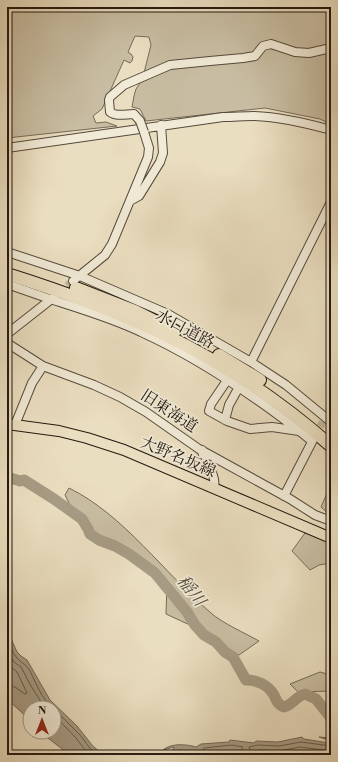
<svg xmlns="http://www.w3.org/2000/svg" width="338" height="762" viewBox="0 0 338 762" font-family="'Libre Bodoni','Noto Serif JP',serif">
<rect width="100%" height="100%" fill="#eadec0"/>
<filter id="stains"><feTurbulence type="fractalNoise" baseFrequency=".005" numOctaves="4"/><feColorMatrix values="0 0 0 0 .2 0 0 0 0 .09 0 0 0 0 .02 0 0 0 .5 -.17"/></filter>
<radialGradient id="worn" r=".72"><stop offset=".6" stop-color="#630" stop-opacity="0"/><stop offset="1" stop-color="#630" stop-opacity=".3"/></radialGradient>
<path fill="#c8bda2" stroke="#766b59" d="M7,7H310L331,12V124L320,119L265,108L146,121L140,109L132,107C133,102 134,94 136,89C150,64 192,63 217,59H189L176,61L144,73L151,45L149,37L135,36L128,52L131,54L133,57L132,61L130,63L124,60L102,109L93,116L96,123L106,122L117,126L7,138Z
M331,484V516L321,507Z
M69,488C124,515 164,573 211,613C222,623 245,633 259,641L239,655L222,654L205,632L166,614L167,585L144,563L94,533L71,507L65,495Z
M305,533L331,542V563L319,565L310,570L292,551Z
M320,672L331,675V691L298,692L290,684Z"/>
<path fill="#a69b84" stroke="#726756" d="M7,633L9,634L17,652L21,656L27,660L50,700L77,726L92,745L103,755H70L40,732H54V708H30V720L7,699Z
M302,737L304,739L329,743L331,741L319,737L331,738V755H248L246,752L239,755H186L205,753L207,751H198L196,750L184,753V751L179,750L175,752L169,753L168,752L174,749V747L163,750C171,743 186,744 196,747L201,744L229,742L230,740L254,743L256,741L278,742Z"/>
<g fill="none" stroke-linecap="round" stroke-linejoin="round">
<path stroke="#645a4a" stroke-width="1" d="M7,638C10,645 12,653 17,658C22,664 25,663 30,671C37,685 41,698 53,708
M7,651L14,662L21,667L31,686L45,708
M7,663L17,672L27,693L25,694L15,687L7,686
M54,709L80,735L89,747L96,755
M54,715L76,738L89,755
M202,755L204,748L232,745L243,747L239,755
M251,755L249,747L258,745L279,746L301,742L331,746
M256,755V752L259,750L279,751L300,747L331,751"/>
<path stroke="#a69b84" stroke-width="11" d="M7,477L20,481L24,480L54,499L82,519L88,529L90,534L99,540L115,546L129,554L155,573L187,612L195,625L204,635L216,642L225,652L233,657L246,680C257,680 268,685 274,695C277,701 277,704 284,707C293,705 296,696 305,694L316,699L331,718"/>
<path stroke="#c2b79d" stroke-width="8" stroke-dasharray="8 4" stroke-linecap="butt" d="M58,294L73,281
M314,437L323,422"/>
<g stroke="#554a3c" stroke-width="10">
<path id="minor" d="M140,121L134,114C126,114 116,117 110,112L109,100L110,97L124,85L170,65L210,61L243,58L255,56L263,46L271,44L295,52L309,53L331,48
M7,148L223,117C233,117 244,116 254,116C280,117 306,123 331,130
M130,201L139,196L160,162L163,153L161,125
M7,252L80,276L168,314L251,362L286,385L331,422
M73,281L105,255L112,244L148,157L149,148L144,132
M7,284C21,289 36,294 50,299C81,309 112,318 141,332C203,360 259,399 312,441
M7,334L54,297
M7,343L43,366L94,385L120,397L146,412L199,449L290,499L315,515L331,521
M251,362L331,202
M228,379L211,404L209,411L227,421L250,429L272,427L299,431
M225,420L229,405L239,387
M15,425L32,383L43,366
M202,450C203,466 217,471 214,488
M284,496L314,438"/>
</g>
<g stroke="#231910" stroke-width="12">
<path id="major" d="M7,424L59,431L87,438L124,450L331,538"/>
</g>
<g stroke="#231910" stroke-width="14">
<path id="highway" d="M7,274C61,291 114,310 165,335C225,364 281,402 331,446
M76,288L135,311L175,331
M219,355L260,380"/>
</g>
<use href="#minor" stroke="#f1ead6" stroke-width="8"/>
<use href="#major" stroke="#eadec0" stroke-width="10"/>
<use href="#highway" stroke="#eadec0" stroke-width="12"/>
<g stroke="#554a3c" stroke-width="10" stroke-linecap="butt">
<path id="minor-bridge" d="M140,121L144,132"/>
</g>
<use href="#minor-bridge" stroke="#f1ead6" stroke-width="8"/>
</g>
<g text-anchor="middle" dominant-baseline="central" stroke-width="3.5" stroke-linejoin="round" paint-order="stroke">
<g font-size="16" fill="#231910" stroke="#f1ead6">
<text transform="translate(185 329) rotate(28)">水口道路</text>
<text transform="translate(169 411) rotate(33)">旧東海道</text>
<text transform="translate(178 457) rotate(23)">大野名坂線</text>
</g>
<g font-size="17" font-style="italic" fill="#574d3e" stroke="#f1ead6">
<text transform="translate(191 591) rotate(52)">稲川</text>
</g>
</g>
<rect width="338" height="762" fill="none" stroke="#eadec0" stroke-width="24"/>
<rect x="8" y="8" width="322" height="746" fill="none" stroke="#231910" stroke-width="2"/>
<rect x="12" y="12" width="314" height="738" fill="none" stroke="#231910"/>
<g transform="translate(42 720)"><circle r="19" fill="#f1ead6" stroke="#9f9687"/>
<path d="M0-3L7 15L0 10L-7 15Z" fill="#8f2418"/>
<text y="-6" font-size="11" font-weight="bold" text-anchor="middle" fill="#231910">N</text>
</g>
<rect width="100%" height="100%" filter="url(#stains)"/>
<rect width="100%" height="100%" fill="url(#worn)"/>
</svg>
